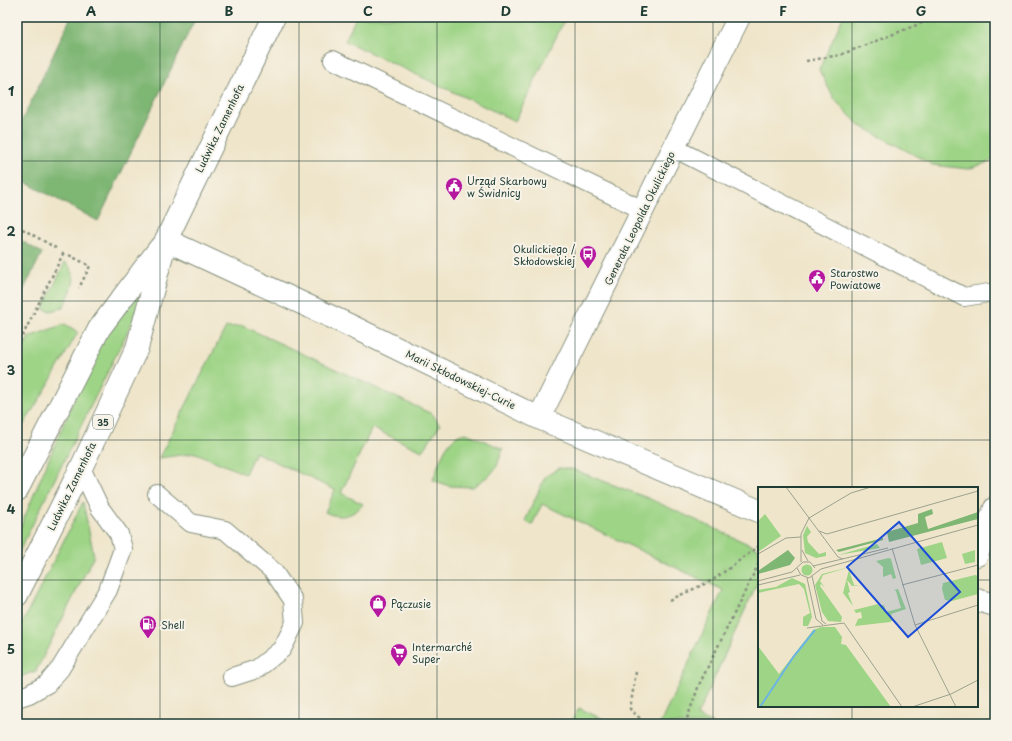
<svg xmlns="http://www.w3.org/2000/svg" width="1012" height="741" viewBox="0 0 1012 741" font-family="'Playpen Sans',sans-serif">
<rect width="100%" height="100%" fill="#f7f3e8"/>
<filter id="ink" filterUnits="userSpaceOnUse"><feTurbulence type="fractalNoise" baseFrequency=".025" numOctaves="2"/><feDisplacementMap in="SourceGraphic" scale="8" xChannelSelector="R" yChannelSelector="G"/><feConvolveMatrix kernelMatrix="1 2 1 2 8 2 1 2 1" color-interpolation-filters="sRGB"/></filter>
<filter id="wash" filterUnits="userSpaceOnUse"><feTurbulence type="fractalNoise" baseFrequency=".012" numOctaves="4" result="noise"/><feDisplacementMap in="SourceGraphic" scale="16" xChannelSelector="R" yChannelSelector="G"/><feGaussianBlur stdDeviation="0.9" result="paint"/><feColorMatrix in="noise" values="0 0 0 0 0 0 0 0 0 0 0 0 0 0 0 0 0 1.4 0 .05"/><feComposite in="paint" operator="in"/></filter>
<g filter="url(#wash)">
<rect width="100%" height="100%" fill="#efe5ca"/>
<path fill="#9ed486" stroke="#5e885d" d="M356,17H566L515,121L345,41Z
M843,17H995V160L968,169L933,165L859,125L835,100L819,70Z
M65,262C82,278 70,291 63,308L50,311L43,309Z
M138,291H143L145,296L17,556V535L97,344Z
M65,324L78,332L47,387L17,435V362L29,337Z
M243,326L432,414L440,425L422,451L372,428L341,493L363,504C353,517 339,519 325,512L335,490L255,452L245,474L196,453L159,458L226,327Z
M466,433L503,449L497,466L491,474L473,487L449,486L433,480C439,464 446,435 466,433Z
M559,468L572,469L650,499L759,549V579L697,716L713,724H660L723,590L542,504L532,525L525,521L545,477Z
M83,502L94,556L36,671L17,678V634Z
M579,708L613,724H570Z"/>
<path fill="#7eb673" stroke="#4e7a54" d="M71,17H196L98,221L17,178V131Z
M20,240L42,253L17,303V246Z"/>
</g>
<g filter="url(#ink)">
<g fill="none" stroke-linecap="round" stroke-linejoin="round">
<g stroke="#87917f" stroke-width="20">
<path id="lane" d="M333,60L643,210
M674,148L964,297L995,292
M157,494L191,523L225,530L273,571L293,600L295,623L282,649L257,669L232,677
M17,698L29,694L47,684L60,669L108,590L123,549L119,534L100,508L81,468"/>
</g>
<g stroke="#87917f" stroke-width="24">
<path id="street" d="M166,240L351,326L539,418L759,511
M539,418L739,17
M977,555L995,508
M977,600L995,605"/>
</g>
<g stroke="#87917f" stroke-width="24">
<path id="primary" d="M17,490L99,329L159,249
M17,595L81,468L137,348L166,240L274,17"/>
</g>
<path stroke="#87917f" stroke-width="2.5" stroke-dasharray="3 3" stroke-linecap="butt" d="M806,61L840,55L937,17
M17,226L56,248
M69,255L90,266L79,288
M17,347L64,252
M670,600L713,580L759,546
M636,672L630,709L646,724
M685,724L699,685L759,563"/>
<use href="#lane" stroke="#fff" stroke-width="18"/>
<use href="#street" stroke="#fff" stroke-width="22"/>
<use href="#primary" stroke="#fff" stroke-width="22"/>
</g>
</g>
<path fill="none" stroke="#1f3d34" stroke-width="1" stroke-opacity="0.55" d="M160,17V724M299,17V724M437,17V724M575,17V724M713,17V724M852,17V488M17,161H995M17,301H995M17,440H995M17,580H759M977,580H995M852,706V724"/>
<defs>
<g id="civic-pin" transform="scale(0.9)"><path d="M0 17L-7.5 6A9.5 9.5 0 1 1 7.5 6Z" fill="#b5179e" stroke="#f7f3e8"/><path d="M-.6-6.5H3V-4.5H.6V-3L4-1V1h2V6H-6V1h2V-1L-.6-3ZM-1.2 2.5V6h2.4V2.5Z" fill="#fff"/></g>
<g id="bus-pin" transform="scale(0.9)"><path d="M0 17L-7.5 6A9.5 9.5 0 1 1 7.5 6Z" fill="#b5179e" stroke="#f7f3e8"/><path d="M-5-6H5V4H4V6H2V4H-2V6H-4V4H-5ZM-3.5-4V0h7V-4ZM-3.5 1.2v1.5H-2V1.2ZM2 1.2v1.5H3.5V1.2Z" fill="#fff"/></g>
<g id="shop-pin" transform="scale(0.9)"><path d="M0 17L-7.5 6A9.5 9.5 0 1 1 7.5 6Z" fill="#b5179e" stroke="#f7f3e8"/><path d="M-5-2.5h2.3a2.7 3.5 0 0 1 5.4 0H5L5.5 6h-11ZM-1.5-2.5h3a1.5 2.3 0 0 0-3 0Z" fill="#fff"/></g>
<g id="fuel-pin" transform="scale(0.9)"><path d="M0 17L-7.5 6A9.5 9.5 0 1 1 7.5 6Z" fill="#b5179e" stroke="#f7f3e8"/><path d="M-5.5-6h7V0h2V4h1.3V-2.5L3-4.5l.8-.8L6-3V5H2.5V1h-1V6h-7ZM-4.2-4.7v3.2H.2V-4.7Z" fill="#fff"/></g>
<g id="supermarket-pin" transform="scale(0.9)"><path d="M0 17L-7.5 6A9.5 9.5 0 1 1 7.5 6Z" fill="#b5179e" stroke="#f7f3e8"/><path d="M-6-5.5h2.5l.6 2H6L4.5 2H-2.5L-4.4-4H-6ZM-1.5 3.2a1.3 1.3 0 1 0 .1 0ZM3 3.2a1.3 1.3 0 1 0 .1 0Z" fill="#fff"/></g>
</defs>
<g fill-rule="evenodd">
<use href="#civic-pin" x="454" y="186"/>
<use href="#bus-pin" x="588" y="254"/>
<use href="#civic-pin" x="817" y="278"/>
<use href="#shop-pin" x="378" y="603"/>
<use href="#fuel-pin" x="148" y="624"/>
<use href="#supermarket-pin" x="399" y="652"/>
</g>
<g text-anchor="middle" dominant-baseline="central" stroke-width="4" stroke-linejoin="round" paint-order="stroke">
<rect fill="#f7f3e8" stroke="#60746a" stroke-width="1" x="93" y="415" width="20" height="14" rx="3"/>
<g font-size="9" font-weight="bold" fill="#1f3d34">
<text x="103" y="422">35</text>
</g>
<g font-size="10" fill="#1f3d34" stroke="#f7f3e8">
<text transform="translate(219 128) rotate(-64)">Ludwika Zamenhofa</text>
<text transform="translate(639 218) rotate(-64)">Generała Leopolda Okulickiego</text>
<text transform="translate(461 379) rotate(26)">Marii Skłodowskiej-Curie</text>
<text transform="translate(71 486) rotate(-64)">Ludwika Zamenhofa</text>
</g>
<g font-size="10" fill="#1f3d34" stroke="#f7f3e8" text-anchor="start">
<text x="467" y="180">Urząd Skarbowy<tspan x="467" dy="12">w Świdnicy</tspan></text>
<text x="575" y="248" text-anchor="end">Okulickiego /<tspan x="575" dy="12">Skłodowskiej</tspan></text>
<text x="830" y="272">Starostwo<tspan x="830" dy="12">Powiatowe</tspan></text>
<text x="391" y="603">Pączusie</text>
<text x="161" y="624">Shell</text>
<text x="412" y="646">Intermarché<tspan x="412" dy="12">Super</tspan></text>
</g>
</g>
<g transform="translate(758 487)">
<rect width="220" height="220" fill="#efe5ca"/>
<path d="M7,27L23,49L0,65V34ZM49,39L53,45L49,50L50,55L61,67L68,65V69L58,71L47,66L45,48ZM184,55L189,71L163,78L159,62ZM119,57L122,61L80,68ZM217,63V75L207,77L204,67ZM131,71L133,72L138,91L135,92L133,87L125,90V80L118,74ZM43.5 83a5.5 5.5 0 1 1 11 0a5.5 5.5 0 1 1-11 0ZM92,80L65,88L62,94L67,101L63,97L62,99L84,130L83,135L70,134L64,125L57,98L64,87ZM91,83L96,98H102L94,99L89,93L92,105L90,106L95,119L85,106ZM217,88L220,89V107L194,114L187,113L184,102L185,96ZM34,91L47,97L54,130L50,139H45V130L52,126L46,102L41,97L0,106V103L18,100ZM140,102L148,122L133,127L135,133L132,135L97,139L100,132L104,131L103,125L98,126L96,123L120,117L121,119L126,118L128,125L143,121L138,104L136,103ZM63,140H77L84,150L83,157L88,158L133,220H0V159L21,187L55,143Z" fill="#9ed486"/>
<path d="M174,22L175,27L167,30L170,42L220,25V32L131,55L129,45L160,36V27ZM125,51V53L81,65L78,63ZM30,63L37,71L32,78L0,87V84Z" fill="#7eb673"/>
<path fill="none" stroke="#6cb4e3" stroke-width="2" d="M2,220L36,169L57,143"/>
<path fill="none" stroke="#9ca28e" stroke-width="1" d="M28,0L80,70L85,72M61,44L69,47L220,4M134,61L157,138L198,220M44,63L50,74M0,67L28,51L43,50M43,75V47L51,31L93,6L113,0M55,79L130,61M39,81L43,88L51,91L63,82L220,38M54,89L64,134L68,137M49,91L58,132L65,138M0,94L34,85L45,75H52L57,81M0,98L42,88M144,98L220,78M157,138L220,118M49,141L86,136L144,220M154,220L193,207L220,193"/>
<path fill="#1d4ed8" fill-opacity="0.15" stroke="#1d4ed8" stroke-width="2" d="M141,35L202,105L150,150L89,80Z"/>
<rect width="220" height="220" fill="none" stroke="#1f3d34" stroke-width="2"/>
</g>
<rect width="1012" height="741" fill="none" stroke="#f7f3e8" stroke-width="44"/>
<rect x="22" y="22" width="968" height="697" fill="none" stroke="#1f3d34" stroke-width="1.5"/>
<g font-size="13" text-anchor="middle" font-weight="bold" fill="#1f3d34">
<text x="91" y="16">A</text>
<text x="229" y="16">B</text>
<text x="368" y="16">C</text>
<text x="506" y="16">D</text>
<text x="644" y="16">E</text>
<text x="783" y="16">F</text>
<text x="921" y="16">G</text>
<text x="11" y="96">1</text>
<text x="11" y="236">2</text>
<text x="11" y="375">3</text>
<text x="11" y="514">4</text>
<text x="11" y="654">5</text>
</g>
</svg>
